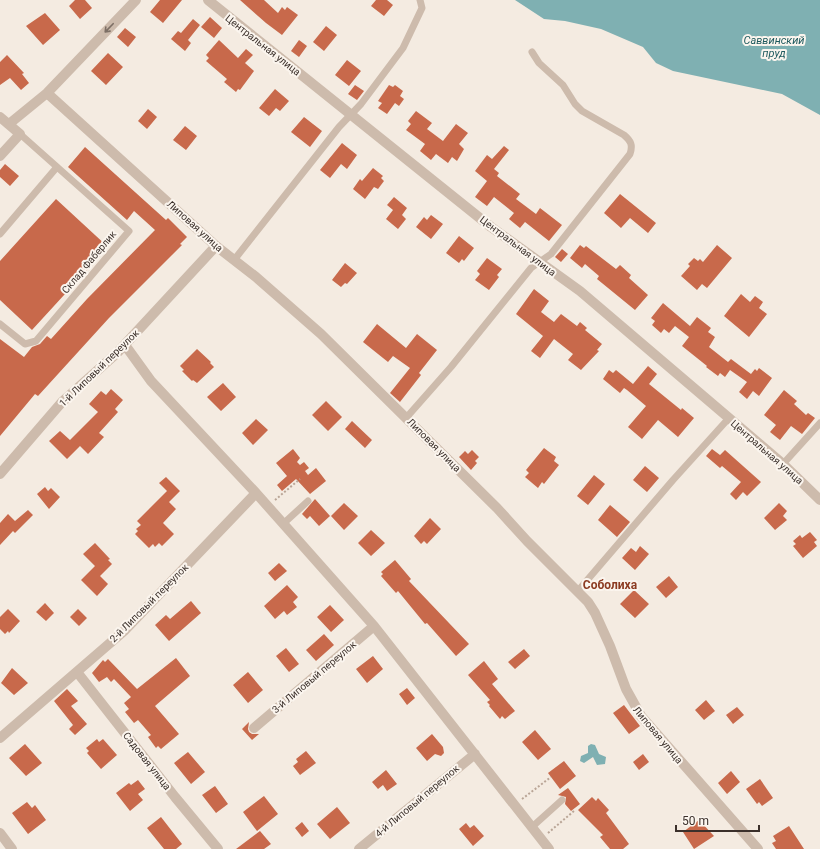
<svg xmlns="http://www.w3.org/2000/svg" width="820" height="849" viewBox="0 0 820 849" font-family="Roboto,sans-serif">
<rect width="100%" height="100%" fill="#f4ebe1"/>
<path fill="#7fb0b2" d="M515,0H820V115L782,94L673,71L656,63L643,47L601,29L565,21L544,19Z
M591,744L595,745L599,754L606,757L605,764L597,765L593,757L584,763L580,761L581,756L588,753V746Z"/>
<path fill="#c8694b" d="M75,0H85L92,8L80,19L69,6Z
M160,0H182L163,23L150,12Z
M240,0H264L278,13L282,7L285,10L287,7L298,15L282,35L266,23Z
M376,0H387L393,5L384,16L371,6Z
M45,13L60,30L43,45L26,26Z
M210,17L222,28L214,38L201,27Z
M193,19L200,25L188,40L191,43L185,51L171,39L178,31L181,33Z
M326,26L337,35L324,51L313,42Z
M125,28L136,37L128,47L117,37Z
M219,40L238,58L246,49L253,55L245,63L254,71L240,90L238,89L236,92L224,82L227,79L206,61L209,58L206,55Z
M299,40L307,46L299,57L291,51Z
M108,53L123,67L106,85L91,71Z
M7,55L24,73L22,74L29,83L21,90L10,78L0,85V62Z
M347,60L361,71L349,86L335,75Z
M355,85L364,91L357,100L348,94Z
M389,85L393,87L395,85L403,91L400,96L404,99L399,106L395,103L387,114L378,108L382,103L378,101Z
M275,89L289,101L280,111L276,108L269,116L259,108Z
M148,109L157,117L147,129L138,121Z
M416,111L432,123L427,129L443,141L456,124L468,133L459,144L464,149L457,161L452,157L448,163L436,154L431,160L420,151L425,144L406,130L411,124L408,121Z
M304,117L322,131L310,147L291,132Z
M185,126L197,136L186,150L173,140Z
M342,143L357,155L347,169L341,164L330,178L320,170Z
M504,146L509,150L494,169L499,173L497,176L520,194L516,199L536,214L540,208L562,225L549,241L525,222L520,228L509,219L514,213L494,197L487,206L475,197L487,181L475,171L487,155L492,159Z
M85,147L166,220L168,218L187,237L180,244L182,245L109,318L38,396L35,394L0,436V339L24,357L32,347L40,344L47,336L51,339L87,299L155,230L134,211L127,220L68,167Z
M5,164L19,176L10,186L0,177V170Z
M373,168L383,176L381,178L384,181L378,189L374,187L365,199L353,189L360,179L362,181Z
M620,194L656,223L648,233L630,218L621,228L604,213Z
M394,197L407,208L402,215L406,219L398,229L386,219L393,210L387,205Z
M56,199L108,247L32,330L0,300V261Z
M431,215L443,224L431,239L416,227L424,217L427,220Z
M459,236L474,248L464,261L462,259L459,263L446,253Z
M580,245L584,248L586,246L616,269L620,265L631,275L629,278L648,295L635,310L597,279L599,276L585,264L582,268L570,258Z
M717,245L732,258L707,288L702,284L697,290L681,276L690,266L688,264L694,258L698,261L700,259L703,262Z
M562,249L568,254L561,262L555,257Z
M487,258L502,269L497,275L499,277L489,290L475,280L480,274L477,271Z
M345,263L357,273L347,284L345,283L341,287L332,280Z
M534,289L549,301L541,312L554,322L561,314L577,326L580,322L587,328L585,330L602,344L597,350L599,351L581,370L568,360L573,354L554,339L540,358L531,351L543,336L516,314Z
M741,294L750,302L755,296L763,302L759,308L767,314L749,337L724,316Z
M663,303L690,326L697,317L711,328L708,332L715,337L709,347L728,362L731,359L751,374L755,369L757,371L759,368L772,378L759,396L753,391L747,399L739,392L747,382L730,370L725,377L720,373L718,376L706,367L707,366L682,346L689,337L675,326L669,333L664,329L661,333L652,325L655,321L651,318Z
M377,324L406,348L417,334L437,350L419,373L421,375L400,402L390,393L410,368L393,356L388,362L363,342Z
M197,349L211,362L210,363L214,367L197,383L193,380L192,381L182,371L184,370L180,366Z
M648,366L657,374L649,384L681,410L682,408L694,418L678,437L658,420L642,439L628,427L646,406L627,390L624,388L620,393L603,379L609,370L613,373L616,370L633,384Z
M223,383L236,397L221,411L207,397Z
M111,389L123,400L115,409L118,412L99,433L104,437L88,454L80,446L67,459L49,441L60,431L70,440L98,412L89,404L101,391L106,395Z
M784,390L797,401L794,404L806,415L808,413L815,418L802,434L791,426L780,440L770,432L776,425L764,415Z
M326,401L342,417L328,431L312,415Z
M256,419L268,430L253,445L242,433Z
M352,421L372,440L365,448L345,429Z
M544,448L556,457L554,461L559,465L544,484L542,482L538,488L525,477L529,473L526,470Z
M293,449L300,458L297,462L300,465L304,462L309,468L305,471L308,475L316,468L326,481L310,494L296,479L282,491L277,485L287,476L276,463Z
M712,449L720,455L725,450L761,482L747,496L743,492L736,500L730,494L741,482L722,466L720,468L706,456Z
M472,450L479,457L475,461L477,463L471,470L459,457L465,451L468,454Z
M645,466L659,478L647,492L633,480Z
M594,475L605,484L588,505L577,496Z
M166,477L180,491L169,502L176,509L163,523L174,534L162,546L159,543L155,547L153,544L149,548L135,534L138,531L136,529L141,525L137,521L167,491L159,483Z
M45,487L48,491L51,488L60,497L49,509L37,494Z
M315,499L330,516L319,526L310,516L307,519L302,514Z
M344,503L358,516L344,530L331,516Z
M779,503L787,511L783,516L787,520L775,530L764,518Z
M610,505L630,522L617,537L598,520Z
M28,510L33,515L15,533L13,531L0,545V523L8,514L15,521Z
M430,518L441,529L427,544L424,541L421,544L414,536Z
M371,530L385,543L371,556L358,543Z
M810,532L817,540L814,542L817,546L803,558L793,546L796,544L793,541L800,535L802,538Z
M95,543L110,559L108,560L112,564L100,576L108,584L97,596L81,580L95,566L83,554Z
M640,546L649,554L635,570L622,558L631,548L636,552Z
M395,560L411,579L409,581L469,644L456,656L427,623L425,624L398,591L396,593L381,576L383,574L381,572Z
M279,563L287,571L275,581L268,573Z
M669,576L678,587L666,598L656,587Z
M287,585L298,597L293,602L297,607L287,615L284,611L275,619L264,606Z
M634,590L649,604L635,618L620,604Z
M191,601L201,613L169,641L155,625L166,615L170,619Z
M45,603L54,613L46,621L36,612Z
M330,605L344,620L331,632L317,617Z
M8,609L20,621L9,633L8,631L5,634L0,629V617Z
M78,609L87,618L79,626L70,617Z
M324,634L334,645L316,661L306,650Z
M286,648L299,664L289,672L276,656Z
M524,649L530,656L515,669L508,662Z
M373,656L383,669L367,683L356,669Z
M176,658L190,676L155,706L179,734L161,749L158,746L156,748L148,737L151,735L138,720L134,723L125,712L129,709L124,703L131,697L114,679L111,682L107,677L99,682L92,673L103,660L105,662L108,659L137,689Z
M484,661L498,679L492,684L515,711L505,719L502,716L500,719L489,706L490,705L487,702L490,700L468,675Z
M12,668L28,683L14,695L1,683Z
M248,672L263,690L248,703L233,685Z
M407,688L415,698L407,705L399,694Z
M67,689L78,701L71,706L87,724L75,735L69,729L73,725L54,701Z
M706,700L715,711L704,720L695,710Z
M624,705L640,726L629,734L613,713Z
M737,707L744,715L733,724L726,715Z
M249,722L248,729L249,732L252,734H259L252,740L242,729Z
M535,730L551,749L538,760L522,742Z
M432,734L443,747L444,753L441,756L435,754L427,761L416,748Z
M97,739L99,742L103,739L117,755L101,769L87,753L89,751L86,748Z
M25,744L42,763L26,776L9,758Z
M306,751L316,763L300,775L293,766L298,762L296,759Z
M188,752L205,772L191,784L174,763Z
M643,754L649,762L639,770L633,762Z
M564,761L576,776L560,789L548,773Z
M386,770L397,784L387,791L383,785L378,789L372,782Z
M731,771L740,782L727,794L718,783Z
M760,779L773,798L762,806L759,802L757,804L746,789Z
M138,780L145,789L138,794L143,800L130,811L116,793L129,783L131,785Z
M215,786L228,804L216,813L202,795Z
M568,788L580,804L571,811L565,804L566,797L558,795Z
M264,796L278,814L257,831L243,812Z
M592,797L596,801L598,798L609,810L606,813L629,844L623,849H610L600,837L603,835L578,810Z
M27,802L32,808L35,805L46,820L28,834L12,813Z
M337,807L350,823L330,839L317,824Z
M161,817L182,844L176,849H164L147,828Z
M699,820L714,836L694,849L683,832Z
M302,822L309,831L302,837L295,828Z
M466,823L470,828L474,825L484,836L473,846L459,829Z
M789,826L804,849H776L772,843L776,841L773,836Z
M260,831L271,844L264,849H236Z"/>
<g fill="none" stroke-linecap="round" stroke-linejoin="round">
<path stroke="#b9a596" stroke-width="2" stroke-dasharray="2 2" stroke-linecap="butt" d="M275,500L300,479
M522,799L551,777
M548,833L574,811"/>
<path stroke="#cdbbac" stroke-width="7" d="M0,234L57,167
M234,260L339,127L361,104L403,48L422,8L420,0
M0,324L25,344L36,341L129,231L20,134
M406,418L451,367L531,268L551,254L630,154C633,145 631,141 624,135L582,111L575,104L563,85L539,63L532,52
M783,464L820,423
M283,524L308,501
M577,592L673,480L729,418
M532,827L562,800"/>
<path stroke="#cdbbac" stroke-width="10" d="M208,0L491,227L580,291L783,464L820,500
M47,93L216,246L256,277L321,334L497,508L527,541L588,602L595,613L610,646L626,689L641,716L758,849
M0,117L20,134L0,156
M9,124L47,93L136,0
M125,345L151,381L256,493L374,626L549,849
M0,474L62,402L117,353L216,246
M77,672L175,797L218,849
M254,728L374,626
M0,738L124,631L256,493
M0,833L12,849
M359,849L475,754"/>
</g>
<defs><path id="oneway-shaft" d="M-6 0H5M1.5-3L5.5 0L1.5 3" fill="none" stroke-width="1.6" stroke-linecap="round" stroke-linejoin="round"/></defs>
<use stroke="#7d6f65" href="#oneway-shaft" transform="translate(109 28) rotate(134)"/>
<g text-anchor="middle" dominant-baseline="central" stroke-width="4" stroke-linejoin="round" paint-order="stroke">
<g font-size="10" fill="#3b302b" stroke="#fbf5ee">
<text transform="translate(263 45) rotate(38)">Центральная улица</text>
<text transform="translate(195 226) rotate(42)">Липовая улица</text>
<text transform="translate(518 246) rotate(37)">Центральная улица</text>
<text transform="translate(89 262) rotate(-50)">Склад Фаберлик</text>
<text transform="translate(99 368) rotate(-44)">1-й Липовый переулок</text>
<text transform="translate(434 445) rotate(45)">Липовая улица</text>
<text transform="translate(767 452) rotate(41)">Центральная улица</text>
<text transform="translate(149 603) rotate(-45)">2-й Липовый переулок</text>
<text transform="translate(314 677) rotate(-40)">3-й Липовый переулок</text>
<text transform="translate(658 735) rotate(50)">Липовая улица</text>
<text transform="translate(147 761) rotate(52)">Садовая улица</text>
<text transform="translate(417 801) rotate(-40)">4-й Липовый переулок</text>
</g>
<g font-size="11" font-style="italic" fill="#1f5a5e" stroke="#fbf5ee">
<text x="774" y="40">Саввинский<tspan x="774" dy="13">пруд</tspan></text>
</g>
<g font-size="12" font-weight="bold" fill="#8c3b22" stroke="#fbf5ee">
<text x="610" y="585">Соболиха</text>
</g>
</g>
<path d="M676 825v6h83v-6" fill="none" stroke="#3b302b" stroke-width="2"/>
<text x="682" y="825" font-size="12" fill="#3b302b" stroke="#fbf5ee" stroke-width="3" paint-order="stroke">50 m</text>
</svg>
